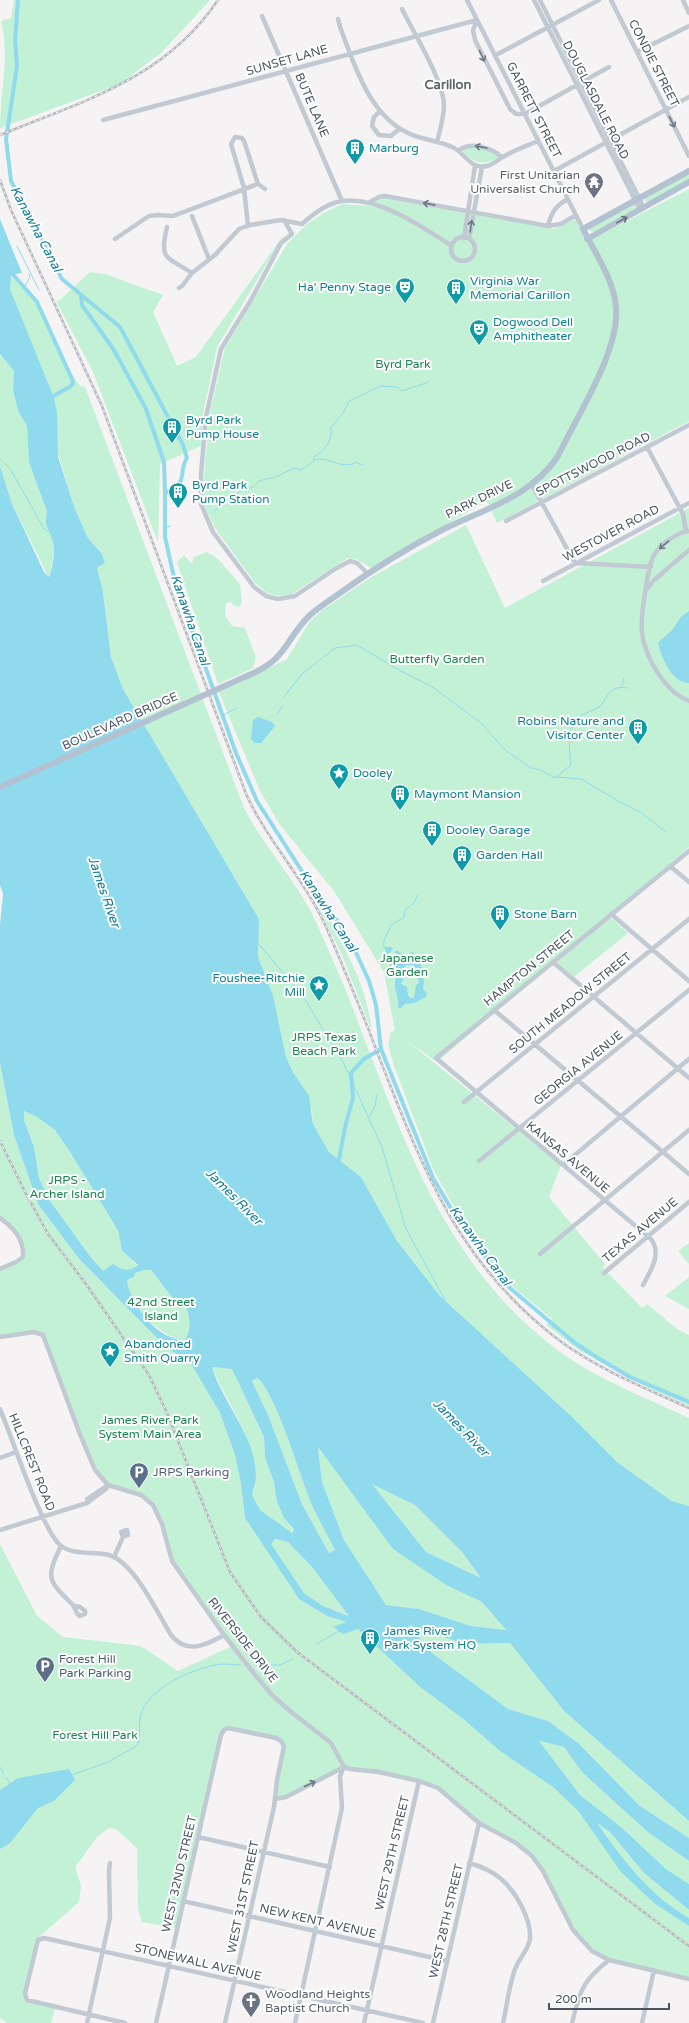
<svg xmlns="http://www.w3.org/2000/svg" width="689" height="2023" viewBox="0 0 689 2023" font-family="'Varela Round',sans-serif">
<rect width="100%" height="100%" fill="#f5f3f3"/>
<path fill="#c3f1d5" d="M14,0H210L162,52L120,84L0,128C0,92 10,57 1,21L11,18Z
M473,147L486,149L499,157C484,167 473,163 462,150Z
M689,173V180L648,202L645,201V198Z
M689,189V421L497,523L487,501L371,568L356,559L348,558L292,594L279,596L267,593L255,583L215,528L205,507L203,490L209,416L225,348L287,244L306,225L322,214L342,204L371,206L377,201L385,198L554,229L576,219L588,241Z
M633,204L636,206L635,209L593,232L590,231V228Z
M285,233L217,347L203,414L201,446L160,464L158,542L93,372L56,301L60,300L90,272L105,274L163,295L153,312L177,366L196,357Z
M7,268C18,279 29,289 37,302C54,329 61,361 80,386L85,387L244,808C265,849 298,882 317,924C331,956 346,989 358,1022C405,1145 449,1271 560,1352C598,1379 646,1398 689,1418V1506L672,1501L618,1463L571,1416L440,1296L397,1241L361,1177L329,1152L313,1124L312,1110L286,1057L273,995L258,957L259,919L123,689L111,657L103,592L97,568L105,563L102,554L88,538L75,509L10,299Z
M0,354L14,371L13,390L18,411L27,426L29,462L47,513C43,526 51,530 54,543C55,550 51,571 49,578L12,504L0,466Z
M689,508V847L437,1062L406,1040L561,1165L549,1197L605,1264L603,1268L642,1308L647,1304L677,1329L689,1335V1406L649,1388L580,1351L546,1325L552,1319L512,1286L487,1256L457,1212L434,1171L394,1066L388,1045L391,1032L395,1031L384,972L334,891L280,825L260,791L218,690L257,674L287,659L310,621L324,609L370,578L466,525L505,608Z
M207,552L218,559L240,584L242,603L239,607L234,606L231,602L226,603L225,616L232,626L245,628L256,657L253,668L218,684L177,562L184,555L192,564L194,557Z
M312,894C322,902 328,917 334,928C353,965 367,990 372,1032L342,955Z
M609,919H612L628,933L574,977L558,963V961Z
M0,1063L14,1135L38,1204L80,1260L101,1282L190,1362L220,1413L235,1455L241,1484L245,1518L299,1599L327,1616L346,1622L334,1628L339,1631L358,1629L420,1687L462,1718L500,1751L553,1787L579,1812L596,1836L655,1904L689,1926V1979L604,1958L581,1940L543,1871L528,1852L488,1829L434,1786L344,1767L290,1794L275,1799L284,1747L280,1739L229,1728L224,1730L177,1928L142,1922L138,1909L137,1848L116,1829L109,1828L97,1837L76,1866V1870L81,1886L79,1902L38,1938L26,1998L55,2008L51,2023H7L0,2018V1544L37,1616L63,1637L141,1646L178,1671L232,1646L176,1569L162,1524L146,1498L108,1485L95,1470L56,1366L40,1333L0,1337V1269L23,1257C24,1239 14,1228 0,1218Z
M24,1111L37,1117L55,1130L70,1152L105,1209L118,1231L122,1251L138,1266L132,1270L103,1271L89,1255L50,1201L39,1178L34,1147L24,1120Z
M689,1243V1264L678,1251Z
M144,1270H151L178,1305L186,1306C190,1320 192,1328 184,1342C156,1332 132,1310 127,1280L134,1277L135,1273Z
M689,1277V1309L665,1296Z
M212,1367L232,1369L264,1437L265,1458L274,1482L277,1502L284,1518L294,1529L291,1533L260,1510L252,1495C253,1489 256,1482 256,1476C256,1440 225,1400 212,1367Z
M257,1378C274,1389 299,1472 308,1495C315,1514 326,1532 335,1550L329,1553L302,1504L268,1415L252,1381Z
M318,1447L333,1466L448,1586L482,1602L506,1630L471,1626L419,1609L386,1605L344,1540L322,1482Z
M371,1483L415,1505L462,1552L481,1578L426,1552Z
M274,1539L288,1542L312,1567L350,1616L323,1606L304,1593L270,1544Z
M409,1624L464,1644L510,1643L564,1711L689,1821V1838L640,1806L578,1743L548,1721L508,1709L432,1653Z
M538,1741L564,1747L582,1772L609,1797L649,1833L689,1861V1884L666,1869L621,1827L580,1795Z
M596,1822L610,1832L644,1873L689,1910V1918C648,1895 623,1860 596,1822Z"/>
<path fill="#90daee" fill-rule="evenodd" d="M0,219L22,273L11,275L10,289L54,398L57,413L58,457L75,509L88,538L102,554L105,563L97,568L103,592L111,657L123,689L259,919L258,957L273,995L286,1057L294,1074L309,1096L313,1124L329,1152L361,1177L397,1241L440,1296L571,1416L618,1463L672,1501L689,1506V1821L564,1711L510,1643L464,1644L409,1625L432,1653L508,1709L548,1721L578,1743L640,1806L689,1838V1861L649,1833L609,1797L582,1772L564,1747L539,1741L580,1795L621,1827L666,1869L689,1884V1910L644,1873L610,1832L597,1823C623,1860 649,1895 689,1918V1926L655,1904L621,1872L579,1812L553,1787L500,1751L462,1718L420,1687L358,1629L343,1634L333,1627L346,1622L327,1616L299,1599L245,1518L241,1484L235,1455L220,1413L190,1362L182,1354L179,1355L168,1349L80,1260L38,1204L14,1135L0,1063V925L3,894L0,885V466L12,504L44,572L49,577C52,569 56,551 53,542C50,530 43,526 47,512L29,462L27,426L18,411L13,390L14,371L0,354ZM24,1111L37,1117L55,1130L70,1152L105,1209L118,1231L122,1251L138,1265C129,1273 122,1270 113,1264L103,1271L89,1255L50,1201L39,1178L34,1147L24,1120ZM144,1270H151L178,1305L186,1306C190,1320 192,1328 184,1342C176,1339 168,1337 161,1332C145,1321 130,1299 127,1280L134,1277L135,1273ZM212,1367L232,1369L264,1437L265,1458L274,1482L277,1502L284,1518L294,1529L292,1533L260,1510L252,1495C253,1489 256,1482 256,1476C256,1436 223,1404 212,1367ZM257,1378C274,1389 299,1472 308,1495C315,1514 326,1532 335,1550L329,1553L302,1504L268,1415L252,1381ZM318,1447L393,1549L448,1586L482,1602L506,1630L471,1626L419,1609L386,1605L344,1540L322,1482ZM372,1484L415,1505L462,1552L481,1578L426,1552ZM275,1539L288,1542L312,1567L349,1616L323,1606L304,1593L271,1544Z
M689,611V683C672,683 661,657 658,643L672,630L681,617Z
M258,717L272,722L275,726L261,743H254L251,739L253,720Z
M384,947H391L393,949L389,953L388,957L394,964L397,962L395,950L400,952L406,960L410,958L409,954L412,952L414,954L411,958L413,961L420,960L424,982L423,989L427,993L426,997L414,1003L405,1004L401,1008H398C400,997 392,989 396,978L386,958V952ZM405,965H414L419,983L416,985L414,998H411L408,996L407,987L401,984L404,977Z
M69,1769L75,1780L54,1801L38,1808L10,1843L0,1849V1790L18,1778Z"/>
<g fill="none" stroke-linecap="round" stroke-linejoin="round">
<path stroke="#90daee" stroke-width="1" d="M17,246L39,290
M25,286L30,277L29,274
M0,459L11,470L44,529L48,531
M315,460C327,455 342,471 357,462L359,464L363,465
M214,511L241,491L253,487L259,481L278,476L294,468L301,470L314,461V457L321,452L328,444L331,435V427L343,413L349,401L381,386L397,387L402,391L429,382
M165,528L171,526
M622,686L624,678
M284,697L301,675L335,648L357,645L397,669L431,686L481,723L505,750L531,768L540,770L553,777H556L571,765C570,755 567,732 573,723C580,714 590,712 599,707C605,702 606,694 613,690C618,687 622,687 627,688
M223,715L237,708
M277,715L283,705
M556,777L581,779L620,802L640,812L666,832
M258,943L304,998L343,1062L382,1147L406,1229L445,1300
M384,947C382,939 389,932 391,925L404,917L405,910L414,903L418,894
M369,1118L375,1106L377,1095
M317,1644L339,1631
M255,1665H280L293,1659
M0,1767L4,1774
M72,1775L108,1762L138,1745C141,1735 138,1724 141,1714C149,1688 190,1670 215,1665C223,1663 232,1665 240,1665
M7,1778L10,1784"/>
<path stroke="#90daee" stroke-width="4" d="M18,0L15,40L17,66L6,139L11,181L62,279L120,327L183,445L187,458C177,473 191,481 165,493V537L175,582L236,753L257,801L305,876L331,911L353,946L369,981L376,1005L381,1049L433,1178L462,1227L510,1288L575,1343L598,1358L630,1377L689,1402
M10,271L37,302L72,379L73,383L71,386L50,398
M81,296L82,305L114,350L146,409L164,462L165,493
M339,1159L346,1123L353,1098L351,1073L364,1059L381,1049"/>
<path stroke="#c1cad2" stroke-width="4.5" d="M467,0L583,229
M534,0L640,210
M540,0L644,208
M611,0L689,156
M683,0L689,13
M402,9C414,33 443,80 444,105C444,117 440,130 437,142
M262,16L342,201
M338,19L340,27C354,63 368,113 406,132C420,140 437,140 452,147C465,152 470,170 487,166C493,165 497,160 503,157C514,150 527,146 538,141
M477,20L473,30L475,40L510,109L516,114H525L609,67
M637,52L689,26
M496,55L599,0
M380,111L374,117L372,126L379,135L391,136L399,129
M103,120L477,20
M459,150C472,141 491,148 502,157
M554,171L689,97
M258,184L265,189
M370,202L379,197L385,196L548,226L561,224L576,215
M192,216L209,259
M284,220L292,234L281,243L251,300L221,349L206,417L201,474V504L213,532L254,587L266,596L278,599L295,596L335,569L350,561L357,563L367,573
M548,226C551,213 556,205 568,199
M167,227C159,260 166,256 192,273
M451 249a12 12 0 1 1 24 0a12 12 0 1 1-24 0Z
M464,238L475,166
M115,239L149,216L158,215L173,216L258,184L244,141L242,138L235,137L231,144L244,188L248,226
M469,239L482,167
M179,288L182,286L192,273L215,255L239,229L250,225L281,220L302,224C313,214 327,203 342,201C379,196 422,227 452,246
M647,447L683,514L686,531
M532,485L575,563
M506,521L689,425
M689,531C677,532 660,545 654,555C648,565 640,620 642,633C645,657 665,692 689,701
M576,563L651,567
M543,581L689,503
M648,588L653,581L689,550
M670,866L689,882
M611,914L689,981
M553,962L689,1078
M494,1010L689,1174
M464,1102L689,919
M479,1161L689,990
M563,1165L689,1059
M0,1218C14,1228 24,1239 23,1257L16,1262L0,1269
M540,1254L689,1130
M604,1273L689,1202
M643,1285C651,1270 662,1254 651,1239L436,1058L689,851
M0,1337L34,1332L43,1335L79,1432L95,1470L108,1485L141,1495L153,1505L162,1524L172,1561L224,1635L256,1676L272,1695L290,1711L331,1743L344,1767L350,1769L379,1772L419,1781L438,1788L479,1823L516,1843L532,1856L543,1871L573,1930L592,1951L609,1960L689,1979
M0,1409C14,1443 25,1479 41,1513C46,1524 51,1536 59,1544C71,1556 94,1551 109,1555C134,1562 158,1614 171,1635C187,1655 206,1645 224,1635
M0,1458L16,1452
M87,1499L108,1485
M0,1530L87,1503L106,1489L108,1485
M61,1546C46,1577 47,1580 72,1604C76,1608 75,1613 80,1616L85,1614V1611L80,1607L75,1606
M114,1557L123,1537L121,1532L127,1530L128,1535L123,1537
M275,1799L286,1797L342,1768
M198,1837L330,1867
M469,1863C495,1870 510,1883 522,1907C527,1917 531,1927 530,1939C528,1951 519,1958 515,1969C509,1986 507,2005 503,2023
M183,1901L447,1961
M87,2023L110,1918L109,1871L110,1863
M125,2023L27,2000L25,1993L38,1940L44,1938L423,2023
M156,2023L221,1735L224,1730L228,1728L276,1738L281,1741L284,1746L277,1780L274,1807L225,2023
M295,2023L342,1808L340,1776L344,1767
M364,2023L419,1781
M433,2023L479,1823
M572,2023C580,1991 582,1981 609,1960
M642,2023L654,1970"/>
<path stroke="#b3c2d1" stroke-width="6" d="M587,239L689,182
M249,675C288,659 285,639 310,615C319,607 330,600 340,593C372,570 407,548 442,530C484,509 531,497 558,456C577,416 620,351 616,307C614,280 595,253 583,229L689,171"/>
<g stroke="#b5b8bd" stroke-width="2.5">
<path id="rail" d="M0,135C83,101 165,79 218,0
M0,180L11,210L102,406L246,794C268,842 306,881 327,929C345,971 363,1014 379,1057C423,1170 459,1265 560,1341C600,1370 645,1388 689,1408
M0,1141L25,1192L48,1234L86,1284L149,1375L167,1413L230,1572L261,1617L297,1652L689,1946"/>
</g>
<use href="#rail" stroke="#fff" stroke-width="1" stroke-dasharray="3" stroke-linecap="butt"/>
<path stroke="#b3c2d1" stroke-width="6" d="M0,787L249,675"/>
</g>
<defs><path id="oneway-shaft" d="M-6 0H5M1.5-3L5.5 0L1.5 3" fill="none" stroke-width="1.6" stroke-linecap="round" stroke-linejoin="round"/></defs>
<g stroke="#6e7983">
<use href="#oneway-shaft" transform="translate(482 56) rotate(64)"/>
<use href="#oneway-shaft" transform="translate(672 122) rotate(63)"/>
<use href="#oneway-shaft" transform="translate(481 147) rotate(-170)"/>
<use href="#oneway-shaft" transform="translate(429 204) rotate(-169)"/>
<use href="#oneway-shaft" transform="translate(471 226) rotate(-82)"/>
<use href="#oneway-shaft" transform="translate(664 545) rotate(140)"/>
<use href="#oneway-shaft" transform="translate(310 1784) rotate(-25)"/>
</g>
<use stroke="#64717d" href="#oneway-shaft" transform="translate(622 220) rotate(-29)"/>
<defs>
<g id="building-pin" transform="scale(1)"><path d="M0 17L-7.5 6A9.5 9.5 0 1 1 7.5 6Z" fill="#0f9aa8" stroke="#fff"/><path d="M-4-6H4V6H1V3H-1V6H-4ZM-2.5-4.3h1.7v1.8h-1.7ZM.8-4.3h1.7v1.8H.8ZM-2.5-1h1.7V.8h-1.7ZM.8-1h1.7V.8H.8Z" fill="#fff"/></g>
<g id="temple-pin" transform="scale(1)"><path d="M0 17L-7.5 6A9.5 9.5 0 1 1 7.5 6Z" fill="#6b7280" stroke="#fff"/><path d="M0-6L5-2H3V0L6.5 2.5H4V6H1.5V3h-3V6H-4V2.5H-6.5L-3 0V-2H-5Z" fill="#fff"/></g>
<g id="theatre-pin" transform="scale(1)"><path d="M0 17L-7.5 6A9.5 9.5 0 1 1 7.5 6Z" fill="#0f9aa8" stroke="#fff"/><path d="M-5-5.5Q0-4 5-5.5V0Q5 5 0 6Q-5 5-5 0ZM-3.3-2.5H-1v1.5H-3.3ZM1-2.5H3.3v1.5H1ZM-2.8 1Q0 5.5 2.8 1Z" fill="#fff"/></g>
<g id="sight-pin" transform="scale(1)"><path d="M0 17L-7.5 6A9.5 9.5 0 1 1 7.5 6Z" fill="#0f9aa8" stroke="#fff"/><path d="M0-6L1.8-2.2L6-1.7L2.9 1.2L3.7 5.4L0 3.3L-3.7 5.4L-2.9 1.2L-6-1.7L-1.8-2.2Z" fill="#fff"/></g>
<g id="parking-pin" transform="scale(1)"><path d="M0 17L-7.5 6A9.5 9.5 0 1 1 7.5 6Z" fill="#5c6f8a" stroke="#fff"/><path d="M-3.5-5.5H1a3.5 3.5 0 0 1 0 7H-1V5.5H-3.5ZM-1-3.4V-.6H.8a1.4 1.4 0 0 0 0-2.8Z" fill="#fff"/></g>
<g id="church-pin" transform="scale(1)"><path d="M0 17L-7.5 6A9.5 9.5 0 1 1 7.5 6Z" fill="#6b7280" stroke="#fff"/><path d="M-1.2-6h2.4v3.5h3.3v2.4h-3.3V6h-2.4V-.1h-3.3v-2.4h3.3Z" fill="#fff"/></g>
</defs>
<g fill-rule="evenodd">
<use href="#building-pin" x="355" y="148"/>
<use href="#temple-pin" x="594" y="182"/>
<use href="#theatre-pin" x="405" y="287"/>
<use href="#building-pin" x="456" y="288"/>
<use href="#theatre-pin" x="479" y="329"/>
<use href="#building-pin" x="172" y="427"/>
<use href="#building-pin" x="178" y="492"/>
<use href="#building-pin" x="638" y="728"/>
<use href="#sight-pin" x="339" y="773"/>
<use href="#building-pin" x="400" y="794"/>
<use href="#building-pin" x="432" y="830"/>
<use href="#building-pin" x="462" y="855"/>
<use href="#building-pin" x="500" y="914"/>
<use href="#sight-pin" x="319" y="985"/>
<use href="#sight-pin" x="110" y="1351"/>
<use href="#parking-pin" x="139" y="1472"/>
<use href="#building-pin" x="370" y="1638"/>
<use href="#parking-pin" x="45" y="1666"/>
<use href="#church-pin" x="251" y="2001"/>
</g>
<g text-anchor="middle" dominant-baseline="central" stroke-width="4" stroke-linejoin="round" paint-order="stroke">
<g font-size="12" fill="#4a5661" stroke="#fff">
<text transform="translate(287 60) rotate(-16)">SUNSET LANE</text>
<text transform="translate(654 63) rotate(63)">CONDIE STREET</text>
<text transform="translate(596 100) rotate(63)">DOUGLASDALE ROAD</text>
<text transform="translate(312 105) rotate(67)">BUTE LANE</text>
<text transform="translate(534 110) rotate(63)">GARRETT STREET</text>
<text transform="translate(593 464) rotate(-27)">SPOTTSWOOD ROAD</text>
<text transform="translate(479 499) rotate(-26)">PARK DRIVE</text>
<text transform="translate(611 533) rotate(-28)">WESTOVER ROAD</text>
<text transform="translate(120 721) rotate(-24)">BOULEVARD BRIDGE</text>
<text transform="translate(529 968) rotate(-39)">HAMPTON STREET</text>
<text transform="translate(570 1003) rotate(-39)">SOUTH MEADOW STREET</text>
<text transform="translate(578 1068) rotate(-39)">GEORGIA AVENUE</text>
<text transform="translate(568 1157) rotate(40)">KANSAS AVENUE</text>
<text transform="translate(640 1230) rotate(-40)">TEXAS AVENUE</text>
<text transform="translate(32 1462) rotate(68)">HILLCREST ROAD</text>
<text transform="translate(243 1640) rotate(52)">RIVERSIDE DRIVE</text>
<text transform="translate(392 1853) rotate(-77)">WEST 29TH STREET</text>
<text transform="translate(179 1874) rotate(-77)">WEST 32ND STREET</text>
<text transform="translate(243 1897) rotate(-78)">WEST 31ST STREET</text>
<text transform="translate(318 1921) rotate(13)">NEW KENT AVENUE</text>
<text transform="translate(446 1921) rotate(-77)">WEST 28TH STREET</text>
<text transform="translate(198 1962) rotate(13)">STONEWALL AVENUE</text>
</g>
<g font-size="12" fill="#0d838f" stroke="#fff" text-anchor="start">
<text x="369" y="148">Marburg</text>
<text x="470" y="281">Virginia War<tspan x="470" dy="14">Memorial Carillon</tspan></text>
<text x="391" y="287" text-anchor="end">Ha' Penny Stage</text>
<text x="493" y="322">Dogwood Dell<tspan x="493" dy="14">Amphitheater</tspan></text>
<text x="186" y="420">Byrd Park<tspan x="186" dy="14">Pump House</tspan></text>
<text x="192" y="485">Byrd Park<tspan x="192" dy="14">Pump Station</tspan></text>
<text x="624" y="721" text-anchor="end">Robins Nature and<tspan x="624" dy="14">Visitor Center</tspan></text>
<text x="353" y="773">Dooley</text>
<text x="414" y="794">Maymont Mansion</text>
<text x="446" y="830">Dooley Garage</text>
<text x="476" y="855">Garden Hall</text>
<text x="514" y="914">Stone Barn</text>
<text x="305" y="978" text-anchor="end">Foushee-Ritchie<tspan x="305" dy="14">Mill</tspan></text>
<text x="124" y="1344">Abandoned<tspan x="124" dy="14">Smith Quarry</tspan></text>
<text x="384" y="1631">James River<tspan x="384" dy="14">Park System HQ</tspan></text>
</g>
<g font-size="12" fill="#5b616d" stroke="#fff" text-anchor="end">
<text x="580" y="175">First Unitarian<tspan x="580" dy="14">Universalist Church</tspan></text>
<text x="265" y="1994" text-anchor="start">Woodland Heights<tspan x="265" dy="14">Baptist Church</tspan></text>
</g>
<g font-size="12" fill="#17864f" stroke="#fff">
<text x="403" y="364">Byrd Park</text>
<text x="437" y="659">Butterfly Garden</text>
<text x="407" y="958">Japanese<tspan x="407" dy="14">Garden</tspan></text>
<text x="324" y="1037">JRPS Texas<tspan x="324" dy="14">Beach Park</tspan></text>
<text x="67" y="1180">JRPS -<tspan x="67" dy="14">Archer Island</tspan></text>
<text x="161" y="1302">42nd Street<tspan x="161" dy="14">Island</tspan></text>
<text x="150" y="1420">James River Park<tspan x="150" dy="14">System Main Area</tspan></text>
<text x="95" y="1735">Forest Hill Park</text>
</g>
<g font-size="12" fill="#4e5e75" stroke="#fff" text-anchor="start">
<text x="153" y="1472">JRPS Parking</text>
<text x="59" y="1659">Forest Hill<tspan x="59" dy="14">Park Parking</tspan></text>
</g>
<g font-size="13" font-weight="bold" fill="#5f6368" stroke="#fff">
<text x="448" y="85">Carillon</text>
</g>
<g font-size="13" font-style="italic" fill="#0c7c9b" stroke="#fff">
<text transform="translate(36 229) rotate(62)">Kanawha Canal</text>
<text transform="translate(190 620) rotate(71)">Kanawha Canal</text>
<text transform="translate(104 892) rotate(71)">James River</text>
<text transform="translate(328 911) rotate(57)">Kanawha Canal</text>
<text transform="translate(234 1197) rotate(45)">James River</text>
<text transform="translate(480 1246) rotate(54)">Kanawha Canal</text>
<text transform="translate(461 1428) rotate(46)">James River</text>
</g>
</g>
<path d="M549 2003v6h120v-6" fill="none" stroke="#4a5661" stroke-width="2"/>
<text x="555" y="2003" font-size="12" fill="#4a5661" stroke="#ffffff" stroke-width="3" paint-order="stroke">200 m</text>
</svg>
